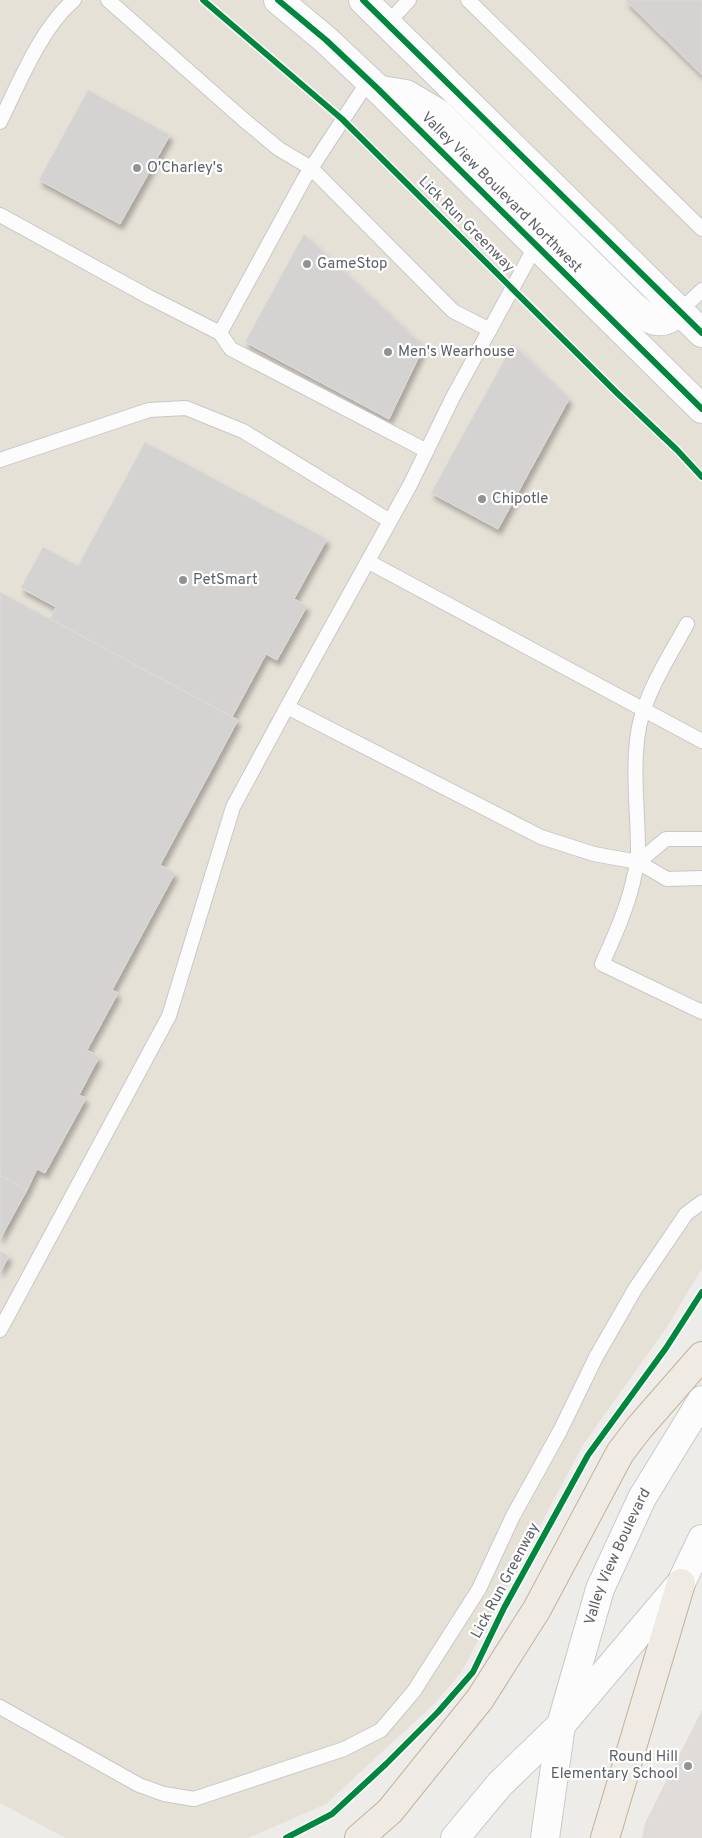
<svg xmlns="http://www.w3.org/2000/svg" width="702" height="1838" viewBox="0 0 702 1838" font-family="Overpass,sans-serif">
<defs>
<filter id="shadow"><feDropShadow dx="3" dy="5.5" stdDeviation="2.5" flood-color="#0004"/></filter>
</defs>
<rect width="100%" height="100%" fill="#edece9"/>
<path fill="#e6e1d7" d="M0,0H702V1268L667,1327L583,1445L462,1671L435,1703L326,1804L248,1838H65L0,1803Z"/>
<path fill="#dfdcd9" d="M702,1710V1838H642L645,1823Z"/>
<path fill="#d4d3d2" stroke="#dcdbd8" filter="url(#shadow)" d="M625,0H702V75Z
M88,90L170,135L120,224L39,180Z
M304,234L424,346L389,419L245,342Z
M513,344L569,399L498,529L431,493Z
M145,442L327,539L294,599L307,606L277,660L266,654L232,717L50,619L56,607L21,588L43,547L78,566Z
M0,592L238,720L160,865L175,873L112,990L118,993L87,1050L99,1057L79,1095L86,1098L45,1173L37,1169L27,1190L0,1175Z
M0,1175L27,1190L0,1239Z
M0,1251L9,1256L0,1272Z"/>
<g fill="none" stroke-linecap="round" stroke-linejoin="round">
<g stroke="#c8c8c8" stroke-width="16">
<path id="service" d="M108,0L244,120L279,149L311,168L453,311L490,330
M468,0L702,229
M388,23L409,0
M0,122C19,83 41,28 74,0
M0,215L149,297L220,333L304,179L369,80
M680,311L702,290
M220,333L231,349L427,451
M0,460L149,410L186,408L243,431L390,521
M369,562L702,741
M687,624C669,657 647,690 639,727C631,771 639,816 638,860C637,867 634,875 633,882C626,911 614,937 602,964L702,1012
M287,707L541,837L594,854L638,862L667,879L702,878
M638,862L666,839H702
M0,1330L169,1016L233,807L287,707L410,485L453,397L536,245
M0,1707L139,1785L164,1794L194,1799L344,1749L381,1730L414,1691L479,1589L513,1516L560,1431L596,1357L635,1289L686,1214L702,1202"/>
</g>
<g stroke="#cacaca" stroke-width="30">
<g id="secondary">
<path d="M278,0L326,40L378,89L702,409"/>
<path d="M363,0L702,333"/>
<path d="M381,90L406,94L438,113L631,304C649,320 659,330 680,311"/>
<path d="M455,1838L500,1784L561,1725L681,1583L702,1539"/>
<path id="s1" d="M545,1838L561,1725L600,1589L642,1498L702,1400"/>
</g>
</g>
<g stroke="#c3b298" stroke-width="30">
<path id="motorway" d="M359,1838L390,1811L480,1699L537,1609L620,1453L639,1428L702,1356
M605,1838L681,1583"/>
</g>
<use href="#service" stroke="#fcfcfc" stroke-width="14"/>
<use href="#secondary" stroke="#fcfcfc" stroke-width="28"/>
<use href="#motorway" stroke="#efeae3" stroke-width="28"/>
<g stroke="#fff" stroke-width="9">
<path id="cycleway" d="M203,0L342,119L616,392L677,450L702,477
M278,0L326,40L378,89L702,409
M363,0L702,333
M286,1838L332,1814L386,1764L438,1712L473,1672L504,1608L588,1455L666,1348L702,1292"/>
</g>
<use href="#cycleway" stroke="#00873e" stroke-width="6"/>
</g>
<g fill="#909294" stroke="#fff" stroke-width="2">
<circle cx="137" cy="168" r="5"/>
<circle cx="307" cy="264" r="5"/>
<circle cx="388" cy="352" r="5"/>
<circle cx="482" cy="499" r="5"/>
<circle cx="183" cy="580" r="5"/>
<circle cx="688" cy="1766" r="5"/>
</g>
<g text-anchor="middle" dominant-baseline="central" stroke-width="4.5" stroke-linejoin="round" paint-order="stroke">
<g font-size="15" fill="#5e6266" stroke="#fff" text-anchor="start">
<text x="147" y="168">O'Charley's</text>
<text x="317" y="264">GameStop</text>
<text x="398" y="352">Men's Wearhouse</text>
<text x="492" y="499">Chipotle</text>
<text x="193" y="580">PetSmart</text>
<text x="678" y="1757" text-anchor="end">Round Hill<tspan x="678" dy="17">Elementary School</tspan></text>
</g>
<g font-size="15" fill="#5e6266" stroke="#fff">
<text transform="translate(501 193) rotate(45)">Valley View Boulevard Northwest</text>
<text transform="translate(466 225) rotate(45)">Lick Run Greenway</text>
<text stroke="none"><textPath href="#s1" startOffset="292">Valley View Boulevard</textPath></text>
<text transform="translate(506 1581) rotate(-62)">Lick Run Greenway</text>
</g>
</g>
</svg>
